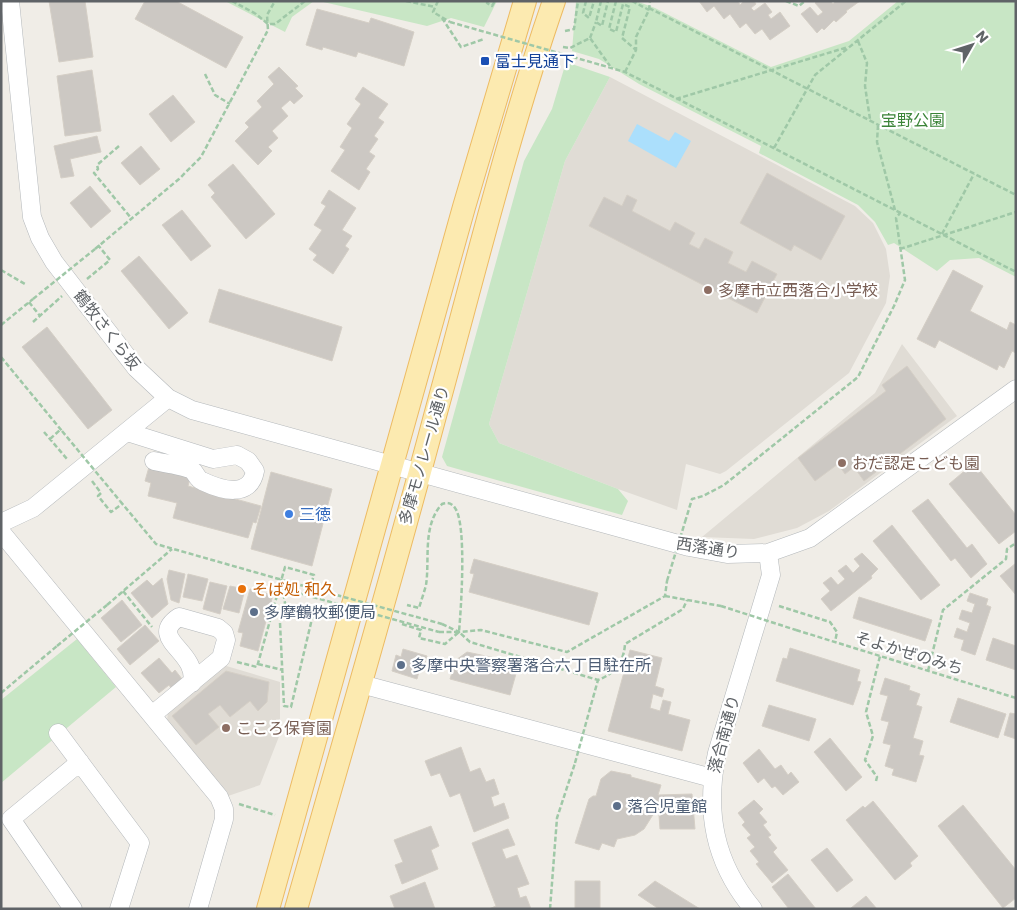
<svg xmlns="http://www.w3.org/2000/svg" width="1017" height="910" viewBox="0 0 1017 910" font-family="Poppins,'Noto Sans JP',sans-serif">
<rect width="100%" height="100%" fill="#f0ede7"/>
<path fill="#e0dcd5" d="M610,77L855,206L873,223L886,249L890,276L886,303L849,373L726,471L720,474L686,464L677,510L618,489L499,443L489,424L565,161Z
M902,344L957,416L829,511L797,528L754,539L702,537L875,393Z
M223,665L280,682V734L260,785L228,796L167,721L168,711Z"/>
<path fill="#c8e6c5" d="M225,1H314L292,17L285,32Z
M319,1H497L484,27L451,18L427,26Z
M576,1H636L655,8L771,67L849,41L898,1H1016V277L979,258L950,260L937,271L894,243L888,245L875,222L858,205L759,153L761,146L639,84L599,59L572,51Z
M566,62L610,77L565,161L489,424L499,443L618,489L628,501L622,515L447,466L442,457L524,161L552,109Z
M77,639L116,687L1,783V700Z"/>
<path fill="#abdffc" d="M637,124L669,141L675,132L691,141L676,168L628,141Z"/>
<path fill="#ccc8c3" stroke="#d5cfc6" d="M49,1H85L93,57L59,62Z
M145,1H176L243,37L226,68L135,19Z
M699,1H738L740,5L744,1H754L756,4L751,8L754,11L765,3L772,12L768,15L771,19L780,12L790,26L770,40L762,29L755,34L746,23L740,28L730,14L724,19L714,6L707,12Z
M817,1H830L833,4L836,1H860L846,11L847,12L836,22L834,20L824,30L822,28L817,33L801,14L810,7L818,16L823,12L815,3Z
M317,9L369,23L371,18L414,32L404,66L358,52L356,57L323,47L322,50L306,45Z
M279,67L298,86L295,88L303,96L294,104L290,100L281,108L288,116L272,131L278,138L268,147L272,151L258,165L235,141L249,127L245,123L262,107L257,101L274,84L268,77Z
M92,70L101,131L65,136L57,76Z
M363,87L388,104L378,118L384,122L374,136L378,139L369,152L375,156L366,169L370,172L359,190L331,171L345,150L340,147L352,128L347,124L361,104L355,99Z
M173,95L195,122L171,142L149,114Z
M97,136L101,152L70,159L74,176L61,178L54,146Z
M141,146L160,169L140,185L121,163Z
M233,164L275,214L246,239L211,197L215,193L208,185Z
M767,173L845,216L821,260L794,245L791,251L740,223Z
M90,186L111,211L91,228L70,203Z
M329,190L356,208L342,230L352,236L345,246L349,249L333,274L313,260L317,255L309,249L322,230L314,225L326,206L321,203Z
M627,195L637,200L632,211L670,231L675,222L695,233L689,244L699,249L705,238L733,252L728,263L746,272L752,261L777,274L757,313L589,226L604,197L622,206Z
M182,210L211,246L191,261L162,225Z
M139,256L188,313L169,329L121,271Z
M953,270L983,286L970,311L1007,330L1010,322L1016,325V353L1012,351L1004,368L999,365L997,370L939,340L935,348L917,339Z
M219,289L342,327L332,361L209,322Z
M47,327L112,410L88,429L22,347Z
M907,366L946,419L864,481L854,467L845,474L838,464L815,481L798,458L886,391L882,385Z
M974,463L1016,515V531L999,544L949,484Z
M149,467L190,478L188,486L261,506L256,523L253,522L248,538L173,518L177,503L148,496L151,483L145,481Z
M271,472L332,489L312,566L251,549Z
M928,499L967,548L972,544L987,564L971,578L955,558L951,561L912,511Z
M892,525L940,585L921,600L873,541Z
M862,553L878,569L871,576L872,578L831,611L821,599L830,591L823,583L831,577L838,585L845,579L838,571L846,565L853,573L860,566L854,559Z
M474,559L598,593L589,625L469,592L474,574L470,573Z
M1016,563V595L1000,576Z
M169,570L185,574L179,603L171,600L167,579Z
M188,574L208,579L202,601L183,597Z
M162,578L168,604L152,618L131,593L147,580L153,586Z
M210,582L227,586L220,614L203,609Z
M230,586L245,589L239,613L223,609Z
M250,589L273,595L258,651L240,646L243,633L238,632Z
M970,593L988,599L986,605L991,607L975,655L961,650L964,640L954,637L957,628L967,632L970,623L959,619L962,610L972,613L975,604L967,601Z
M859,597L932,620L925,641L853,618Z
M122,600L142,625L121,642L101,618Z
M145,625L159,641L130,665L117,649Z
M993,638L1016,646V670L986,660Z
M790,648L860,670L857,681L861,682L853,705L776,681L783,658L787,659Z
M403,649L427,656L423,669L420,668L417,679L392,671L396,655L401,657Z
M630,650L662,658L655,686L664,689L662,697L653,694L650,708L660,711L663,700L671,702L668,714L690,720L682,751L608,731Z
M467,652L519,663L510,695L450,679L456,660Z
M159,658L172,673L175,670L182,679L171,688L169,685L159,693L141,673Z
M226,671L269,682L267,702L258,711L250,701L230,717L220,705L208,714L219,727L196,745L172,716Z
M885,678L910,686L909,690L920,694L916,705L922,707L913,738L923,741L919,755L924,756L916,782L892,775L894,769L885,766L891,745L883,743L889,722L881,720L888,696L880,694Z
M958,698L1006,714L998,738L950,722Z
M769,705L816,719L809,741L762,726Z
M1010,713L1016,714V739L1004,735Z
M830,738L862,777L846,791L814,752Z
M461,747L470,772L480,768L486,782L494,779L499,794L491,797L494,807L504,803L509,818L474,832L460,793L450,797L440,773L431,776L425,761Z
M759,749L775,769L781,765L788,775L791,772L799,782L783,795L775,786L772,788L764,778L758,783L743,763Z
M611,771L631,775V777L661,785L658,795L692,794L695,829H660L659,815L654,813L644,829L635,835L617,839L614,847L602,843L599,850L575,843L589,799L593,796H596L601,779Z
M754,800L763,809L759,813L767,822L763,825L771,835L768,837L777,848L773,852L788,870L772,883L756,864L759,862L750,851L755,847L747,838L751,835L742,825L745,822L738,813Z
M873,801L918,856L910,863L912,866L895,880L846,820L863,806L865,808Z
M963,805L1016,870V898L1003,908L938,826Z
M431,826L439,846L431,850L438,869L402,884L395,865L403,862L394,840Z
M508,829L515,845L502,849L506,859L517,855L529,884L517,888L520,898L526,896L531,909H489L496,906L472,843Z
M827,848L853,880L837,892L811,860Z
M788,874L816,909H789L772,887Z
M575,881H600V909H575Z
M655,881L700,909H659L638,895Z
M425,882L435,909H395L390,896Z
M866,896L877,909H851V908Z"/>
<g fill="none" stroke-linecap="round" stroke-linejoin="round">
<g stroke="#b4b8bb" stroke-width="19">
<path id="minor" d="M10,1L32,217L40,238L54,262L136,368L168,398L192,410L689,547L727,554L768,553L810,538L1016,389
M127,432L213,459L237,455L248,461L255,471C250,499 221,490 202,481C197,479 196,473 192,470C185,466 163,463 154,461
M1,523L33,508L168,398
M1,532L219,797L224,809V819L198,909
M361,684L712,778
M152,715L221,658L226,640L224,633L218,628L179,617C146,639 199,651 192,683
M58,733L140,843L119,909
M73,909L11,819L80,762
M753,909C714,862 705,812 717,753L771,575L768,553"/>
</g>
<g stroke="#edbb63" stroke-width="24">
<path id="major" d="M268,909L464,207L525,1
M296,909C343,745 391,581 435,416C473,278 507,137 554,1"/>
</g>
<path stroke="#9fc8a7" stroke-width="2.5" stroke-dasharray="5 2.5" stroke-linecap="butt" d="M232,1L256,14L268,24H275L305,1
M406,1L435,7
M438,1L433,12L450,22
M488,1L487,3L492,6L495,1
M586,1L583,13L589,18L594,1
M601,1L596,22L602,26L608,1
M616,1L609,29L616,32L623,4L630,7L622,38L636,50
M632,1L649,10
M786,1L799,6L805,1
M649,8L1016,195
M442,18L461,47L484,39
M565,31L574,29L578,1
M590,38L596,22
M858,41L867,63L865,86L870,119
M563,47L570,48L590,38L610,66
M601,65L625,72L1016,272
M625,72L636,50V37L649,10L650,1
M205,74L215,95L230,104
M676,99L848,47
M878,125L877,142L895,210
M119,146L97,165L98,169L94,173L131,218
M774,148L815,75L906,1
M942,234L974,174
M95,249L179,179L201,157L268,30L267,15L275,1
M900,249L1016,212
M1,270L25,284
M87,279L110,260L98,245
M29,302L40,316
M33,322L62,296
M1,325L33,299
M1,357L62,431
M44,432L67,459
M50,439L61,429
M92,481L101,493L98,496L111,512L122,504
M120,501L156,544L293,583
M685,522L692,499L703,496L724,485L858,377L894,306L905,280L896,218L900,213
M281,579L285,603L280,623L284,706L291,707L315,606L326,608
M282,580L291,591
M123,591L152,627
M665,596L721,606
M107,605L172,549
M779,606L830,622L837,632L835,642
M402,624L421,630L419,638L445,644L459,632C461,609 467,524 455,508C452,503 447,502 442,504C422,526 430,559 426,585C424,593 421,601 419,608L407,605
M442,624L459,632L481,630L567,652L665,596L667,581
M796,630L1016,698
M439,632H459L470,642L598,680C614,674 624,662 625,644L683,609L687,600
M237,662L257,667L285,567L314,575L312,581L332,586
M258,664L283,670
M928,671L943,610L1006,559L1007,549L1016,543
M1,693L57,646
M589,712L598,680
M876,781L877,777L865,760L873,736L866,712L880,656
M239,804L275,815
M550,909L557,818L575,763"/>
<use href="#minor" stroke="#fff" stroke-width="18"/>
<use href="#major" stroke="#fceab0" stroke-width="22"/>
<path stroke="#9fc8a7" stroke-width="2.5" stroke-dasharray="5 2.5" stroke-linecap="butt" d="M450,22L601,65
M33,299L95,249
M62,431L120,501
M667,581L685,522
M293,583L442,624
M291,591L439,632
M721,606L796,630
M57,646L107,605
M575,763L589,712"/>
</g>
<rect fill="#1a4fb4" stroke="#fff" stroke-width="2" x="480" y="56" width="10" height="10" rx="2.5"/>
<g fill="#8d6e63" stroke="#fff" stroke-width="2">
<circle cx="708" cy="290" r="5"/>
<circle cx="842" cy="463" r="5"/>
<circle cx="226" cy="728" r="5"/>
</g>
<circle fill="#3f7fe0" stroke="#fff" stroke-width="2" cx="289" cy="514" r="5"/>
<circle fill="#e8710a" stroke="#fff" stroke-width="2" cx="242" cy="589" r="5"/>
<g fill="#5c6f8a" stroke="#fff" stroke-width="2">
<circle cx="254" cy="612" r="5"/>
<circle cx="401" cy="665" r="5"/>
<circle cx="617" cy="806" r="5"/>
</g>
<g text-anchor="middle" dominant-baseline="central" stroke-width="4.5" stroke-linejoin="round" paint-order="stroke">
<g font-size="16" fill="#164399" stroke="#fff" text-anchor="start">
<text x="495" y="61">富士見通下</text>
</g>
<g font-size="16" fill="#3b8438" stroke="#fff">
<text x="913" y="120">宝野公園</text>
</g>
<g font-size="16" fill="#785e54" stroke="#fff" text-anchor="start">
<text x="718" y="290">多摩市立西落合小学校</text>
<text x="852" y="463">おだ認定こども園</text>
<text x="236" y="728">こころ保育園</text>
</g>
<g font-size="16" fill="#5f6367" stroke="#fff">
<text transform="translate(107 330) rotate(52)">鶴牧さくら坂</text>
<text transform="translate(424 455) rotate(-74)">多摩モノレール通り</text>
<text transform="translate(708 548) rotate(9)">西落通り</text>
<text transform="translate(909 653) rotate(17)">そよかぜのみち</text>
<text transform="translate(724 734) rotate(-75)">落合南通り</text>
</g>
<g font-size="16" fill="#366cbe" stroke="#fff" text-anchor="start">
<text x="299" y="514">三徳</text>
</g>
<g font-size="16" fill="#c56008" stroke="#fff" text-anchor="start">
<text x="252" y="589">そば処 和久</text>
</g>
<g font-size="16" fill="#4e5e75" stroke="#fff" text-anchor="start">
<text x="264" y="612">多摩鶴牧郵便局</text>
<text x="411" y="665">多摩中央警察署落合六丁目駐在所</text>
<text x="627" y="806">落合児童館</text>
</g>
</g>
<rect width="1017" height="910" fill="none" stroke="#5f6367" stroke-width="5"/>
<g transform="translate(972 45) rotate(51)" stroke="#ffffff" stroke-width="4" paint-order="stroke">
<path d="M0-4L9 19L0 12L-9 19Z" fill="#5f6367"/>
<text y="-8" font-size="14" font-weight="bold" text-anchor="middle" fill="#5f6367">N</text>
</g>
</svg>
